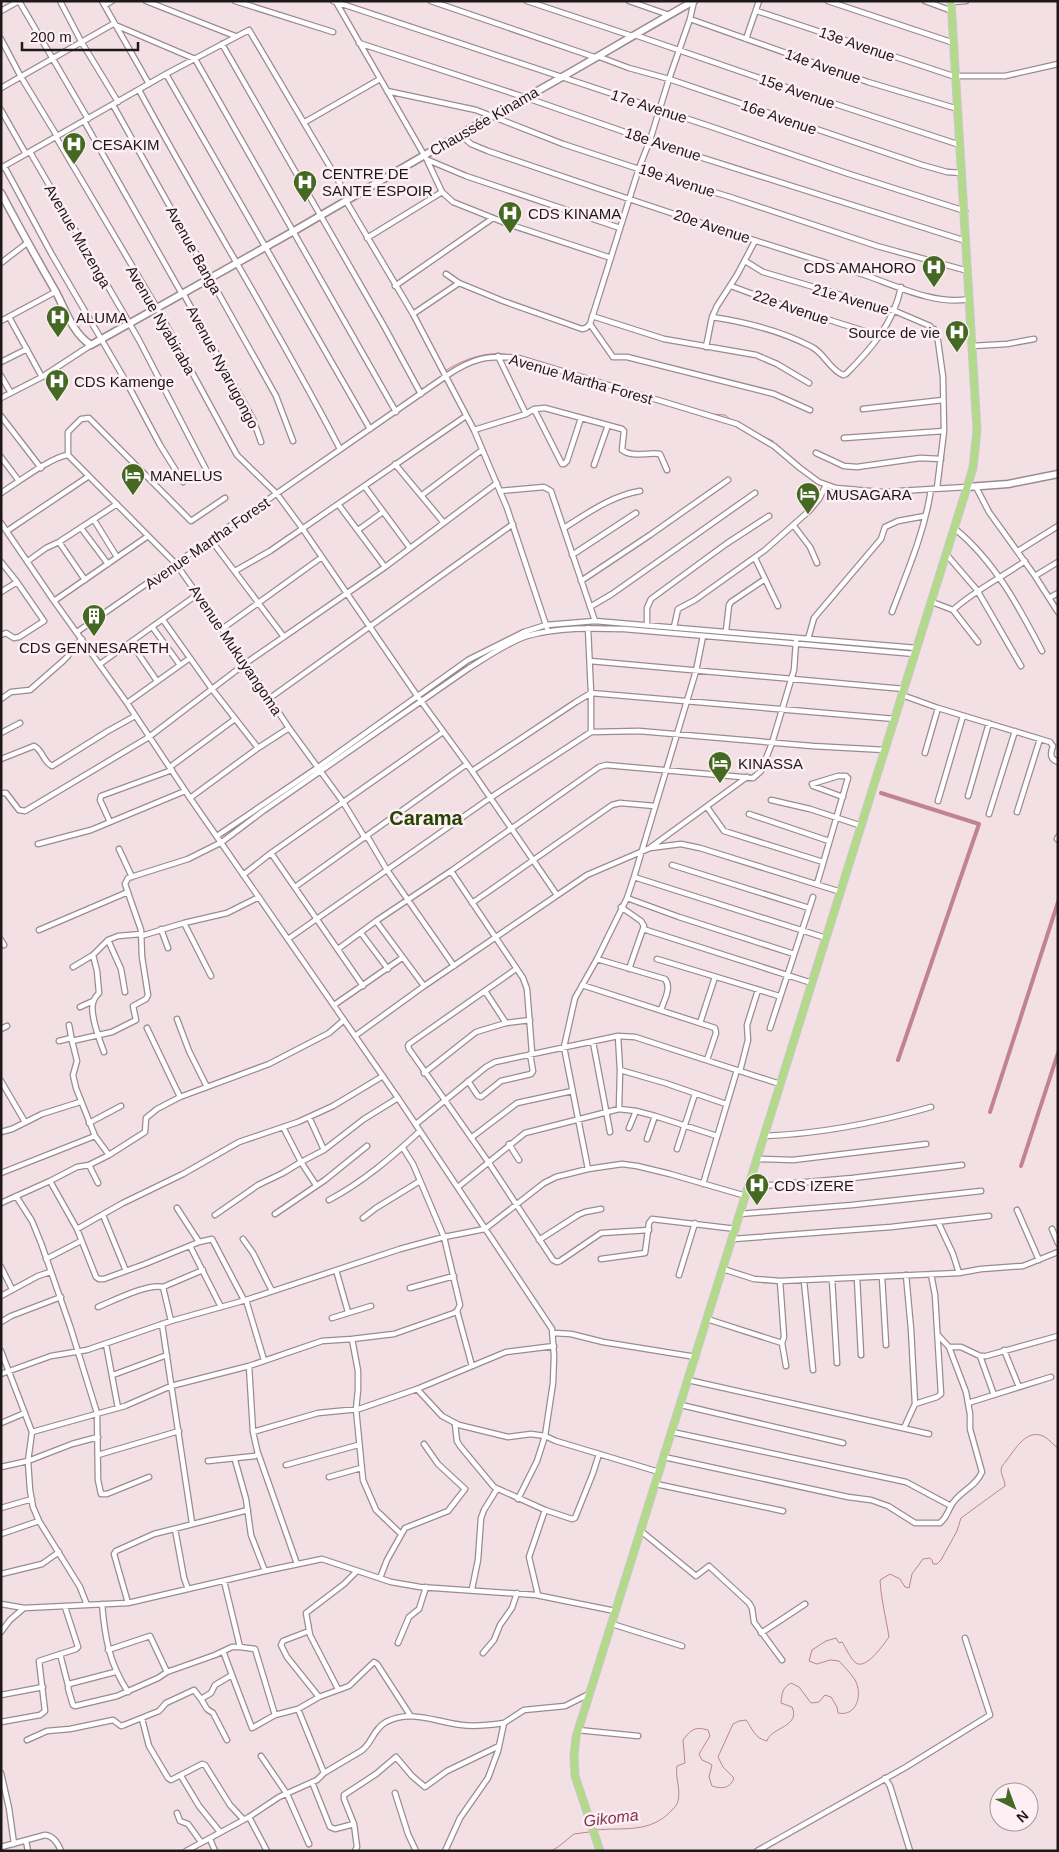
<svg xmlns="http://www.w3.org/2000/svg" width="1059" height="1852" viewBox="0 0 1059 1852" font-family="Arial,sans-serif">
<rect width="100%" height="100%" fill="#f2e0e5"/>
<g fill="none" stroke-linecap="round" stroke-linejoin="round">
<path stroke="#c18296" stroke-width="1" d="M445,371C464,359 488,350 510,355
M711,414L725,415L730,419
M760,435L773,441
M596,1830C624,1827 650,1834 672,1810C675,1807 677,1805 678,1801C681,1789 675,1778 677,1766L685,1763L683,1740C691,1730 694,1726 708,1730L710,1736L699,1754L702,1760L709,1763L712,1765L709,1777L712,1786C721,1789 730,1789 734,1778L723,1767L718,1757L733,1724L739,1721L746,1720C753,1729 754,1738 767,1741C771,1727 801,1727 792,1707L781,1703C782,1693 782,1688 791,1683L799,1687L811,1703L819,1702L825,1695L831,1697L837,1707L838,1713C857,1717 863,1694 855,1680C851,1673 844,1667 839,1661L830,1660L817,1664L809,1661L812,1650L826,1641L836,1638L839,1643L842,1642C846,1648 850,1658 856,1663C866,1670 883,1645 889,1637C886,1618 881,1599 880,1580L890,1574L900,1579L905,1587L909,1588L912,1574L923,1559L930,1558L932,1560L933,1564H937L941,1560L957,1531L961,1518L1005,1486C1005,1478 999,1474 1002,1466C1013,1454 1025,1426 1045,1437C1050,1440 1053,1445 1058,1448
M551,1851L558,1847L574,1834L589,1832"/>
<path stroke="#c18296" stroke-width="4" d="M881,793L979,824L898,1060
M990,1112L1058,902
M1021,1166L1058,1053"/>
<g stroke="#9b8b90" stroke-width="7">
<path id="street" d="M19,1L88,119
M60,1L82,43L118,102
M102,1L149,84
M146,1L235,36
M235,1L333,32
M333,1L715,128L846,173L965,211
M431,1L594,57
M527,1L632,36
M629,1L669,15
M828,1L954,43
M925,1L952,11
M336,2L427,160L442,192L453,202L508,224L611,258
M951,2L966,1
M105,5L112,1
M1,11L19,1
M757,11L956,77
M690,19L868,82L958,109
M635,35L820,99L960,145
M1,39L21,77L57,136
M746,39L759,1
M359,43L527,98L668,147L966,241
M222,44L384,326L421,394
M597,56L629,68L669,79L922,165L947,172L962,173
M166,74L370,429
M956,76H1005L1058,64
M1,88L113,24L195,59L396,412
M139,90C204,211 277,327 340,449
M387,91L476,110L563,144L660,176L730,197L877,246L968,271
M113,105L276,396L293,441
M1,110L26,154
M84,121L182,294
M305,122L380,79
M460,134L471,144L488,151C610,193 733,235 856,272C891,283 933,306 969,299
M56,137L157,308L237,455L277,494L302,528L418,697L472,771L557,895
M30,152L139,340L211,479
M428,160L466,176L620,228
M4,166L51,253L128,385L160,445L183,482
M1,168L166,74L249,30L349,199
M346,201L413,314L474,430L507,508L547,628
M367,238L442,192
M745,261L763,272L895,311L930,326
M1,263L27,243
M446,274L459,283L503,301L582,329L586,328L590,324L639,168L650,140L669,79L690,19L694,1
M395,286L493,218
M731,286L785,306L880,336
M183,293L253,419L261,442
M413,314L459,283
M592,316L664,339L756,355L777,364L809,383
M9,317L42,377
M712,317C745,322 782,331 812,347C824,353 830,370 843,375L846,374C871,349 894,323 901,287
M1,321L55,292
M590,324L613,357H627L774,394L810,410
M934,329L938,341L943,377L944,431L937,488
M972,346L1007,344L1034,339
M706,347L712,317L717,306L737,275L755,241
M498,356L526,414
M1,362L27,349
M1,376L11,393
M1,398L42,377L91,345
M534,409L562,464H564L567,461L581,418
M863,409L943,400
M1,416L41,468
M474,430L526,414L534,409L545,408L622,429L624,431L622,450C632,458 648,452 660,454L667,470
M844,438L944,431
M816,453L844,466L857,467L920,458L941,459
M68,455L176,564L246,663L289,728L343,802L365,838
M68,455V432L81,419L89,418L191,521L225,498
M1,457L19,481
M395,464L444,523
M594,465L608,425
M365,487L410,548
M976,487L989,512L1035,576L1058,612
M500,491L544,487L551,491L595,621
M1,493C17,483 51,457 68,455
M422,495L482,450
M338,504L385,567
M94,520L117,557
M1,523L54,601L127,703L190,798L398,1098L552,1329L554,1356L553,1383L545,1436L537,1461L518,1499
M794,526L810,547L817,563
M81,528L108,564
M564,528C588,513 611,496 640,491
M954,528C994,560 1019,607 1042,651
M358,530L383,512
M7,531L89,476
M211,540L284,637
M59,542L85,580
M1018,551L1058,526
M946,554L977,590L1021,666
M572,555L636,513
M755,558L778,606
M28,561L46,548L59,542L117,504
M1,562L17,582
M235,571L270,551L466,416
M1035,576L1058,562
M581,581L650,535L728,480
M1,592L17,582L44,621L19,637L14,638L6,633L1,635
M1049,598L1058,593
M54,601L148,536
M932,602L953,610L978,642
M590,607L612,594L755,493
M953,610C975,590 1001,578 1025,561
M892,612C907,572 925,531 931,489
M163,620L212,689L258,748
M647,625V608L651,599L726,544L769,516
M674,627L678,609L695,600L765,550L809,511L819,499L826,485
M153,628L180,665
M588,628L591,693V732
M222,629L322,557
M726,631L729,605L731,602L765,579
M77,632L446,376C473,358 487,355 519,358L737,424L774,446L800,468L819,482L836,488L881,492L967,487
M808,639L814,618L881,539L885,527L898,521L925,516
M131,643L157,681
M590,661L904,689
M100,664L198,594
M902,695L938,708L1050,742L1053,746C1050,754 1050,759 1058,762
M270,698L513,524
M1,699L11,692L30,690L63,661L68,656L69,651L82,639
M127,703L190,658
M1,733L20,723
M925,753L938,708
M1,759L34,746C43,750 43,762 52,766L108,731L135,716
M170,767L235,719
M472,771L576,702L591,693L895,719
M812,784L838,776H846L848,778L817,884
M812,784L813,786L843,797
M1,793H6L19,810L25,811L149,737L246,663L385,567L497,483
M968,796L989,723
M190,798L258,748L289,728
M771,800L810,809L862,826
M938,801L963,716
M707,807L724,831L823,862
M1017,812L1040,739
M749,814L829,841
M989,814L1015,731
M110,822L100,800L101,796L172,770
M217,836L317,768L468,660L524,632L546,625L595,621L917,648
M367,836L387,870L454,966
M1057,839L1058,837
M38,844L91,830L185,791
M651,847L747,777
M119,849L132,877
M271,853L363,986
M672,865L809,908
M451,871L523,978L527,989L532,1053
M243,875L271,853L443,732
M634,877L826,938
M295,887L467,764
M627,898L679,917L794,954
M472,903L612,805L620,803L655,806
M621,907L641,921L644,926L629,969
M376,921L424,986
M184,923L211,976
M161,929L168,948
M643,929L812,983
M39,930L128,892
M361,933L388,969
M141,936L184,923L227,913L259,897
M288,939L490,798L591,732L639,731L812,746L885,750
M1,940L4,945
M108,940L121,969L125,992
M338,949L376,921L451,871L599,767L606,765L753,778L761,771L772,743L794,670L796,641
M93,955L97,971L99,993C97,995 95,997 94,1000C88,1011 100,1041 104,1052
M597,959L665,979C672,988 664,1000 661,1010
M657,959L779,996
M73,967L93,955L108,940L118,936L141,934
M516,969L409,1044L408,1046L409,1049L489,1163L553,1260L557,1262L560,1261L601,1233L649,1230
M582,985L715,1028L716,1033L707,1060
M485,991L506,1023
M334,1005L402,958
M80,1007L93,1001
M177,1019L189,1051L207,1087
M700,1023L715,977
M69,1025L72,1041
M147,1028L180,1097
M770,1028L813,897
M1,1029L7,1026
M355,1036L424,986L587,875L650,848L681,844L700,848L841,892
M618,1036L620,1070L619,1109
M59,1041L71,1038
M593,1042L610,1132
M620,1070L665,1083L726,1104
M740,1071L748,1040L747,1025L758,990
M424,1073L476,1032L506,1023L530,1020
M1,1081L25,1122
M468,1081L478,1096L481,1097L501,1081L531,1074L533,1071L530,1054
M309,1117L324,1150
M89,1123L121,1106
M416,1124L486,1067L495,1062L618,1036L635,1037L780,1084
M283,1127L301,1162L316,1185
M629,1128L636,1111
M1,1132L12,1129L42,1114L80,1102
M764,1136C818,1134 879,1122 931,1107
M471,1138L517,1103L572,1091
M647,1139L655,1116
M509,1144L519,1160
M677,1149L695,1094
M109,1155L95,1136L76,1088L73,1075L77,1061L72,1041L112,1032L136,1020L133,1006L146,999L148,995L142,957L141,930L125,884L128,878L188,859L222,842L263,811L469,668C487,657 506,643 527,636C558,627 592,628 624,629L915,654
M758,1159L793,1160L926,1144
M89,1165L98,1183
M588,1169L564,1047L575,998L597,959L627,898L634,877L696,671L703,636
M1,1173L95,1136
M50,1181L77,1229L96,1277L99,1279H104L145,1264L199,1242L212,1239L244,1300
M703,1184L737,1070
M458,1187L525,1133L619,1109L636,1111L655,1116L717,1136
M749,1187L853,1178L962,1165
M16,1196L32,1221L41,1243L70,1326L97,1413L98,1480L101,1494H107L149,1477
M329,1200C363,1182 392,1157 420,1131
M1,1203L50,1181L77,1167L89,1165L109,1155L145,1132L146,1118L157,1109L180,1097L269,1064L329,1033L344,1020
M177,1208L199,1242
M1017,1210L1039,1260
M275,1214L325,1180L367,1146
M740,1214L852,1205L981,1191
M103,1215L126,1271
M215,1215L258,1185L283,1173L301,1162L324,1150L364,1119L398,1098
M363,1218L376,1208L420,1181
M938,1222L953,1254L959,1273
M77,1229L123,1203L183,1174L239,1142L298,1122L333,1106L383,1076
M1052,1229L1058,1243
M243,1239L253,1253L272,1291
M733,1239L891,1227L989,1216
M539,1240L578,1215L585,1212L601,1209
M190,1246L221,1307
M46,1259L81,1241
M601,1259L645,1253L649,1223L652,1219L736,1229
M1,1267L12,1289
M723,1269L754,1279L780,1281L959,1273L981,1269L1023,1266L1058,1252
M336,1270L348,1312
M679,1275L695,1223
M882,1277L886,1345
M857,1278L861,1355
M832,1279L837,1363
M780,1281L784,1337L782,1343L786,1366
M804,1281L813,1370
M163,1287L171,1321
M410,1288L454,1276
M1,1296L38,1276L50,1272
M246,1300L264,1360
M98,1307C113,1301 148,1283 163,1287L203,1270
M457,1311L472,1366
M332,1318L371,1306
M707,1319L782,1343
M1,1322L11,1316L61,1297
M162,1324L192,1523
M554,1333L571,1334L603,1342L696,1357
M106,1344L118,1408
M949,1347H961L980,1356H986L1058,1336
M1004,1350L1019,1387
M1,1351L32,1432L28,1461L30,1490L33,1507L39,1521L80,1587L87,1605
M980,1356L994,1395
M249,1366L253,1432
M1,1374L51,1356L87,1350L171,1321L246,1300L400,1249L444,1237L485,1229L544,1183L556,1177L588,1169L622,1164L637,1166L670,1174L746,1196
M113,1375L167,1355
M688,1380L929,1434
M417,1389L442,1416L459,1425L508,1437L531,1434L545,1436L556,1441L659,1472
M968,1403L1051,1377
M915,1404L937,1397L941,1394L935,1295L931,1274
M681,1405L843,1443
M1,1423L25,1413
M455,1424L457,1441L460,1446L494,1487L545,1510L529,1557L538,1595
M904,1428L915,1404L911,1329L906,1275
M32,1432L125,1406L171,1386L249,1366L322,1341L352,1339
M672,1432L906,1482L951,1506
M258,1453L297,1564
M98,1455L179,1431
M664,1457L848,1497L871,1500L888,1506L915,1523H940C947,1517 947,1513 951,1506C958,1492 976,1487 982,1472L970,1429V1414L966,1392L949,1347L938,1335
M208,1461L236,1458
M286,1465L358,1445
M1,1467L28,1461L72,1444L98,1437
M329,1477L361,1468
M656,1484L783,1511
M1,1508L32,1499
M545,1510L572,1519L575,1518L593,1473L599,1454
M175,1529L184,1578L188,1589
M641,1531L696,1576L709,1566L749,1603L752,1608L754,1622L782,1660
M1,1534L39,1521
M401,1534L376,1510L363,1480L356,1409L358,1390V1371L352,1339L394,1334L454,1313L457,1311L460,1305L444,1237L413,1164L403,1148
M265,1571L251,1535L246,1499L235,1460L236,1458L255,1456L258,1454L253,1432L318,1413L359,1409L417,1389L506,1352L554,1346
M1,1574L42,1564L59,1552
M380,1578L387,1560L405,1528L448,1511L465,1489L438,1464L424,1444
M472,1589L478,1560L481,1518L484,1510L497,1489
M128,1603L114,1554L116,1551L154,1534L248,1510
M1,1604L24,1608
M102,1604C105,1638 109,1663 128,1692
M612,1624L682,1646
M309,1631L283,1641L281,1645L287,1657L319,1697L349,1686L374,1662L377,1664L410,1715
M1,1632L10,1620L24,1608L128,1603L265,1571L322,1559L391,1582L420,1587L536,1595L615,1611
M761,1633L805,1604
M398,1643L409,1617L419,1609L426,1587
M240,1647L255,1649L275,1715L298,1709L324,1773
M108,1650L150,1636L167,1672
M483,1653L494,1640L500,1625L512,1608L517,1593
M60,1654L68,1685
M115,1672L69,1684L68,1688L73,1705L75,1706L117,1696L158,1678L167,1672L215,1655L232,1647H240L224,1581
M232,1675L252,1728L275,1715
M338,1689L310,1635L306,1613L344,1584L357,1571
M1,1695L43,1687
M201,1699L207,1709L213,1713L227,1740
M298,1709L319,1697
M142,1719L149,1746L168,1778L171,1780L202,1764L205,1765L230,1805L243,1819
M1,1722L40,1715L45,1711L39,1661L76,1649L78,1647L65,1607
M578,1730L638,1736
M27,1740L47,1731L70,1729L113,1720L121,1726L124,1725L159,1711L166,1703L194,1690L201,1699L211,1693L215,1685L232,1675L223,1651
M261,1756L287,1794L309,1844
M1,1773L9,1808L14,1844
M181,1776L199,1806L220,1832
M885,1778L890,1786L910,1851
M312,1782L330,1827L335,1829L354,1824L344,1799V1795L376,1774L396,1757L412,1776L425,1787L447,1771L499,1746
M395,1793L408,1834L416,1851
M177,1813L180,1821L188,1824L201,1842
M249,1817L267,1851
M354,1824L357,1847L355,1851
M210,1839L215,1851
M26,1841L28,1851
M1,1847L45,1835C54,1836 58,1843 61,1851
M186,1851L249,1817L279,1797L317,1780L324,1773L361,1751C372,1744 373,1729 386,1722C412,1709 435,1722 462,1725C476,1727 490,1725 504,1723
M445,1851L460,1818L488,1778L498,1751L504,1723L524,1710L565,1706L589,1694
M757,1851L906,1767L990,1715L965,1638"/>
</g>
<g stroke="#9b8b90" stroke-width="9">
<path id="secondary" d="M1,193C19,227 38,261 57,294C65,310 74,335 91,345L294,231L492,116C560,80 626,39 694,1
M967,487L1008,484L1058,474"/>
</g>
<g stroke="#c9c8c8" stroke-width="9">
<path id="primary" d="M600,1851L575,1776L574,1756L576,1737L973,468L977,430L951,1"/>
</g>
<use href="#street" stroke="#fff" stroke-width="4.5"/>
<use href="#secondary" stroke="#fff" stroke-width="6"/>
<use href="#primary" stroke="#b3da8b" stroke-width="7"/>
</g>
<defs>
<g id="hospital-pin" transform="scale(1.25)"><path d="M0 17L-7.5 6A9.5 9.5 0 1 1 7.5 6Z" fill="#456922" stroke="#fdeff3"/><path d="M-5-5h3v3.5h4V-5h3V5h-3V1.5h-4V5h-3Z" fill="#fff"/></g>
<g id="hotel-pin" transform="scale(1.25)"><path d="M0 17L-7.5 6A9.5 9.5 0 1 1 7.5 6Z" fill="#456922" stroke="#fdeff3"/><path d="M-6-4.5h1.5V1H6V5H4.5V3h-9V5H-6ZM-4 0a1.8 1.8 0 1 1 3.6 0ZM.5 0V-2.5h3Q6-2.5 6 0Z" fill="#fff"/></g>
<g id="building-pin" transform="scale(1.25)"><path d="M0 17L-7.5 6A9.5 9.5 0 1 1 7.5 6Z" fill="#456922" stroke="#fdeff3"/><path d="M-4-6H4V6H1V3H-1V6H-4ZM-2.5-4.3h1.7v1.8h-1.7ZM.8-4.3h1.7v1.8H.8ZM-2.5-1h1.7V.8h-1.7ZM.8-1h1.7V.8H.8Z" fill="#fff"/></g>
</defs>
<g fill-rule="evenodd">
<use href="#hospital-pin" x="74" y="144"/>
<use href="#hospital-pin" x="305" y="182"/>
<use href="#hospital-pin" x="510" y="213"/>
<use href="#hospital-pin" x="934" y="267"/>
<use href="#hospital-pin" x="58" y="317"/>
<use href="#hospital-pin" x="957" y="332"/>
<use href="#hospital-pin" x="57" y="381"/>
<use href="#hotel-pin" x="133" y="475"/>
<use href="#hotel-pin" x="808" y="494"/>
<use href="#building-pin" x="94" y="616"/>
<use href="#hotel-pin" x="720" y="763"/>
<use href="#hospital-pin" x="757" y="1185"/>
</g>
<g text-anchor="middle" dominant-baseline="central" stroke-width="5" stroke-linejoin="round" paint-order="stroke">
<g font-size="15" fill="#1e181a" stroke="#fdeff3">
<text transform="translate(857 44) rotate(19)">13e Avenue</text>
<text transform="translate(823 66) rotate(19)">14e Avenue</text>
<text transform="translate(797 91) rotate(19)">15e Avenue</text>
<text transform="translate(649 106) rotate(18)">17e Avenue</text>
<text transform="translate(779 117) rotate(19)">16e Avenue</text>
<text transform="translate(484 121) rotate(-30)">Chaussée Kinama</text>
<text transform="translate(663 144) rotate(18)">18e Avenue</text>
<text transform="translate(677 180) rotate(18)">19e Avenue</text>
<text transform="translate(712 226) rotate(18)">20e Avenue</text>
<text transform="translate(78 236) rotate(60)">Avenue Muzenga</text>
<text transform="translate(194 250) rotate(61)">Avenue Banga</text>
<text transform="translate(851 299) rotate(16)">21e Avenue</text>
<text transform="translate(791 307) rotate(19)">22e Avenue</text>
<text transform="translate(161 320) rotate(60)">Avenue Nyabiraba</text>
<text transform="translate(223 367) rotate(62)">Avenue Nyarugongo</text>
<text transform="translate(581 379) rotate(16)">Avenue Martha Forest</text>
<text transform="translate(207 543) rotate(-35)">Avenue Martha Forest</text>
<text transform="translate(236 650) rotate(56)">Avenue Mukuyangoma</text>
</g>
<g font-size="15" fill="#1e181a" stroke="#fdeff3" text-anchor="start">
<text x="92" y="144">CESAKIM</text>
<text x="322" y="173">CENTRE DE<tspan x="322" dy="17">SANTE ESPOIR</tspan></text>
<text x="528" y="213">CDS KINAMA</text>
<text x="916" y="267" text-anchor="end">CDS AMAHORO</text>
<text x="76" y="317">ALUMA</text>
<text x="940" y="332" text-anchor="end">Source de vie</text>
<text x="74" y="381">CDS Kamenge</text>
<text x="150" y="475">MANELUS</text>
<text x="826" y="494">MUSAGARA</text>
<text x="94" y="647" text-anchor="middle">CDS GENNESARETH</text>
<text x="738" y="763">KINASSA</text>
<text x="774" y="1185">CDS IZERE</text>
</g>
<g font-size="16" font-style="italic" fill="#813451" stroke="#fdeff3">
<text transform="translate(611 1818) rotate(-7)">Gikoma</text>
</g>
<g font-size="20" font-weight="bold" fill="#254400" stroke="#fdeff3">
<text x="426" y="818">Carama</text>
</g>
</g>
<rect width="1059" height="1852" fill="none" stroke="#1e181a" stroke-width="5"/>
<g transform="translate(1014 1807) rotate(138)"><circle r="24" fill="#fdeff3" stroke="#a4999c"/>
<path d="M0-4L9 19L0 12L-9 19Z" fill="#456922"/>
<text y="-8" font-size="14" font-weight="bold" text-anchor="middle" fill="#1e181a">N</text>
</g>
<path d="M22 42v8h116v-8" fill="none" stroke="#1e181a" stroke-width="2.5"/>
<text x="30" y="42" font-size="15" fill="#1e181a" stroke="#fdeff3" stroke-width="4" paint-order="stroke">200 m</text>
</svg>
